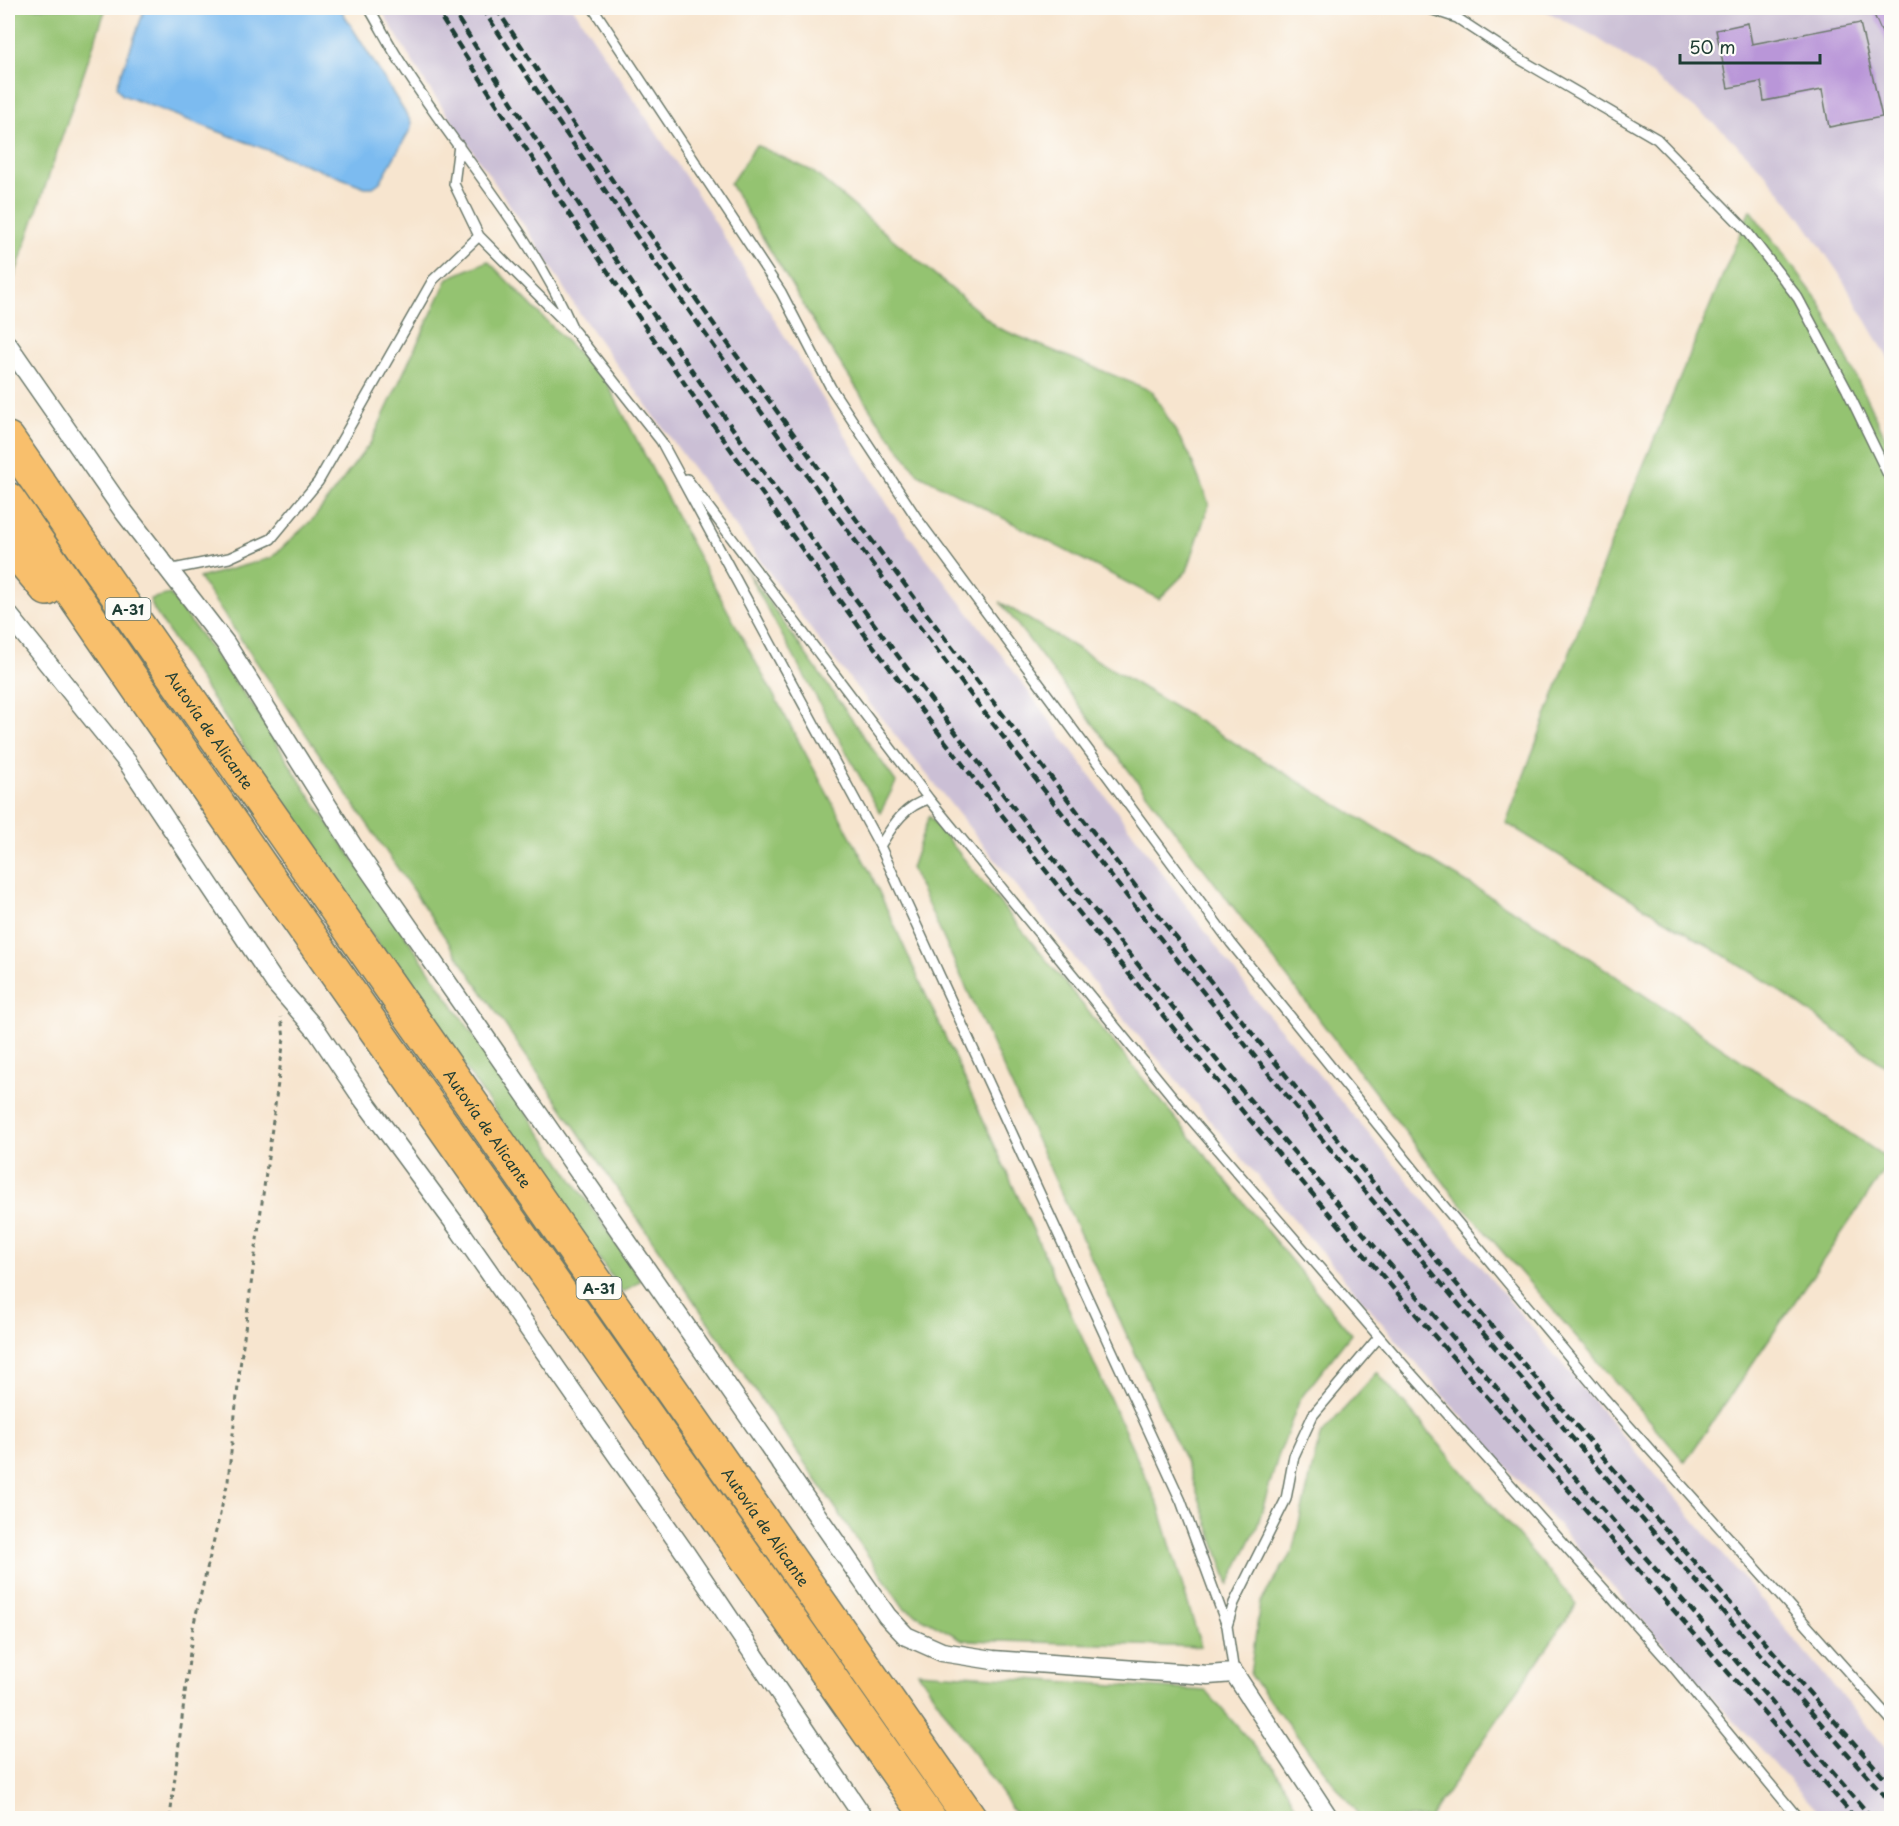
<svg xmlns="http://www.w3.org/2000/svg" width="1899" height="1826" viewBox="0 0 1899 1826" font-family="'Playpen Sans',sans-serif">
<rect width="100%" height="100%" fill="#fdfcf7"/>
<filter id="ink" filterUnits="userSpaceOnUse"><feTurbulence type="fractalNoise" baseFrequency=".0167" numOctaves="2"/><feDisplacementMap in="SourceGraphic" scale="12" xChannelSelector="R" yChannelSelector="G"/><feConvolveMatrix kernelMatrix="1 2 1 2 8 2 1 2 1" color-interpolation-filters="sRGB"/></filter>
<filter id="wash" filterUnits="userSpaceOnUse"><feTurbulence type="fractalNoise" baseFrequency=".008" numOctaves="4" result="noise"/><feDisplacementMap in="SourceGraphic" scale="24" xChannelSelector="R" yChannelSelector="G"/><feGaussianBlur stdDeviation="1.35" result="paint"/><feColorMatrix in="noise" values="0 0 0 0 0 0 0 0 0 0 0 0 0 0 0 0 0 1.4 0 .05"/><feComposite in="paint" operator="in"/></filter>
<g filter="url(#wash)">
<rect width="100%" height="100%" fill="#f7e5cf"/>
<path fill="#cbbfd5" d="M380,8H573L707,209L897,520L997,649L1255,999L1891,1754V1818H1824L1664,1645L1448,1401L1113,1006L821,643L617,365L580,314L534,240L425,82Z
M1540,8H1891V363L1838,272L1798,214L1765,173L1723,131L1650,73L1594,36Z"/>
<path fill="#94c371" stroke="#5a8052" stroke-width="1.5" d="M8,8H106L13,281L8,265Z
M756,145L812,171L998,328L1152,391L1189,454L1209,504L1187,571L1159,599L918,474L872,412L818,329L730,184Z
M1750,210L1820,303L1891,449V1070L1761,978L1506,823L1613,538Z
M488,261L607,383L686,534L870,872L1158,1504L1201,1647L963,1640L904,1608L199,578L271,558L314,518L371,442L448,278Z
M745,568L896,782L880,813Z
M170,594L256,710L305,789L641,1280L623,1293L314,853L154,610L150,599Z
M1000,602L1559,938L1891,1161L1685,1462L1455,1197Z
M929,816L1351,1334L1300,1399L1278,1457L1257,1527L1229,1584L1190,1472L911,868Z
M1377,1372L1577,1604L1430,1818H1361L1250,1675L1260,1603L1292,1552L1320,1436Z
M918,1672L1206,1691L1277,1772L1302,1818H1018Z"/>
<path fill="#7cbbf0" stroke="#4e7c92" stroke-width="1.5" d="M145,8H340L411,122V128L380,182L373,187H365L122,95L117,86Z"/>
<g id="blocks">
<path fill="#b996d8" d="M1871,8H1892V55Z
M1748,23L1752,44L1860,23L1882,117L1829,127L1822,90L1764,101L1761,82L1728,88L1716,30Z"/>
</g>
</g>
<g filter="url(#ink)">
<use href="#blocks" fill-opacity="0" stroke="#6b786a" stroke-width="1.5"/>
<g fill="none" stroke-linecap="round" stroke-linejoin="round">
<g stroke="#6b786a" stroke-width="12">
<path id="service" d="M369,8C380,26 389,45 401,63C457,152 530,230 572,327
M593,8L781,292L831,388L918,520L1231,943L1428,1187L1603,1397L1892,1721
M1427,8L1457,18L1458,8
M1457,18L1518,58L1657,139L1744,228L1798,298L1847,390L1892,483
M459,145L454,184L479,236
M687,479L929,799L1185,1112L1400,1361L1670,1663L1798,1818
M168,570L229,558L271,539L318,482L433,280L479,236L575,332L661,441L880,846L1181,1501L1227,1626L1234,1673
M880,846C893,825 904,806 929,799
M1227,1626L1234,1603L1286,1499L1294,1456L1313,1415L1379,1337"/>
</g>
<g stroke="#6b786a" stroke-width="21">
<path id="minor" d="M8,345L124,512L226,644L356,851L887,1616L906,1636L942,1652L993,1660L1208,1675L1234,1673L1329,1818
M8,614L128,763L275,983L317,1031L360,1095L461,1232L686,1554L864,1818"/>
</g>
<g stroke="#6b786a" stroke-width="36">
<g id="motorway">
<path id="s1" d="M8,439L970,1818"/>
<path d="M8,499L260,865L929,1818"/>
<path d="M8,543L47,589"/>
</g>
</g>
<path stroke="#6b786a" stroke-width="3" stroke-dasharray="4.5 4.5" stroke-linecap="butt" d="M170,1818L193,1627L228,1481L240,1367L284,1038L281,1017"/>
<use href="#service" stroke="#fff" stroke-width="9"/>
<use href="#minor" stroke="#fff" stroke-width="18"/>
<use href="#motorway" stroke="#f8bf6c" stroke-width="33"/>
<path stroke="#1f3d34" stroke-width="4.5" stroke-dasharray="9 4.5" stroke-linecap="butt" d="M435,8C638,327 856,636 1094,931C1339,1234 1600,1524 1855,1818
M451,8C662,340 892,661 1140,967C1376,1257 1628,1534 1872,1818
M482,8C773,449 1102,877 1441,1283C1588,1459 1740,1632 1892,1804
M496,8C610,182 732,351 856,519C1045,775 1242,1025 1445,1270C1590,1445 1741,1616 1892,1786"/>
</g>
</g>
<g text-anchor="middle" dominant-baseline="central" stroke-width="4.5" stroke-linejoin="round" paint-order="stroke">
<g fill="#fdfcf7" stroke="#62766e" stroke-width="1.5">
<rect x="105.5" y="598" width="45" height="22" rx="4.5"/>
<rect x="576.5" y="1277" width="45" height="22" rx="4.5"/>
</g>
<g font-size="14" font-weight="bold" fill="#1f3d34">
<text x="128" y="609">A-31</text>
<text x="599" y="1288">A-31</text>
</g>
<g font-size="15" fill="#1f3d34" stroke="#fdfcf7">
<text stroke="none"><textPath href="#s1" startOffset="354">Autovía de Alicante</textPath></text>
<text stroke="none"><textPath href="#s1" startOffset="840">Autovía de Alicante</textPath></text>
<text stroke="none"><textPath href="#s1" startOffset="1326">Autovía de Alicante</textPath></text>
</g>
</g>
<rect width="1899" height="1826" fill="none" stroke="#fdfcf7" stroke-width="30"/>
<path d="M1680 54v9h140v-9" fill="none" stroke="#1f3d34" stroke-width="3"/>
<text x="1689" y="54" font-size="18" fill="#1f3d34" stroke="#fdfcf7" stroke-width="4.5" paint-order="stroke">50 m</text>
</svg>
